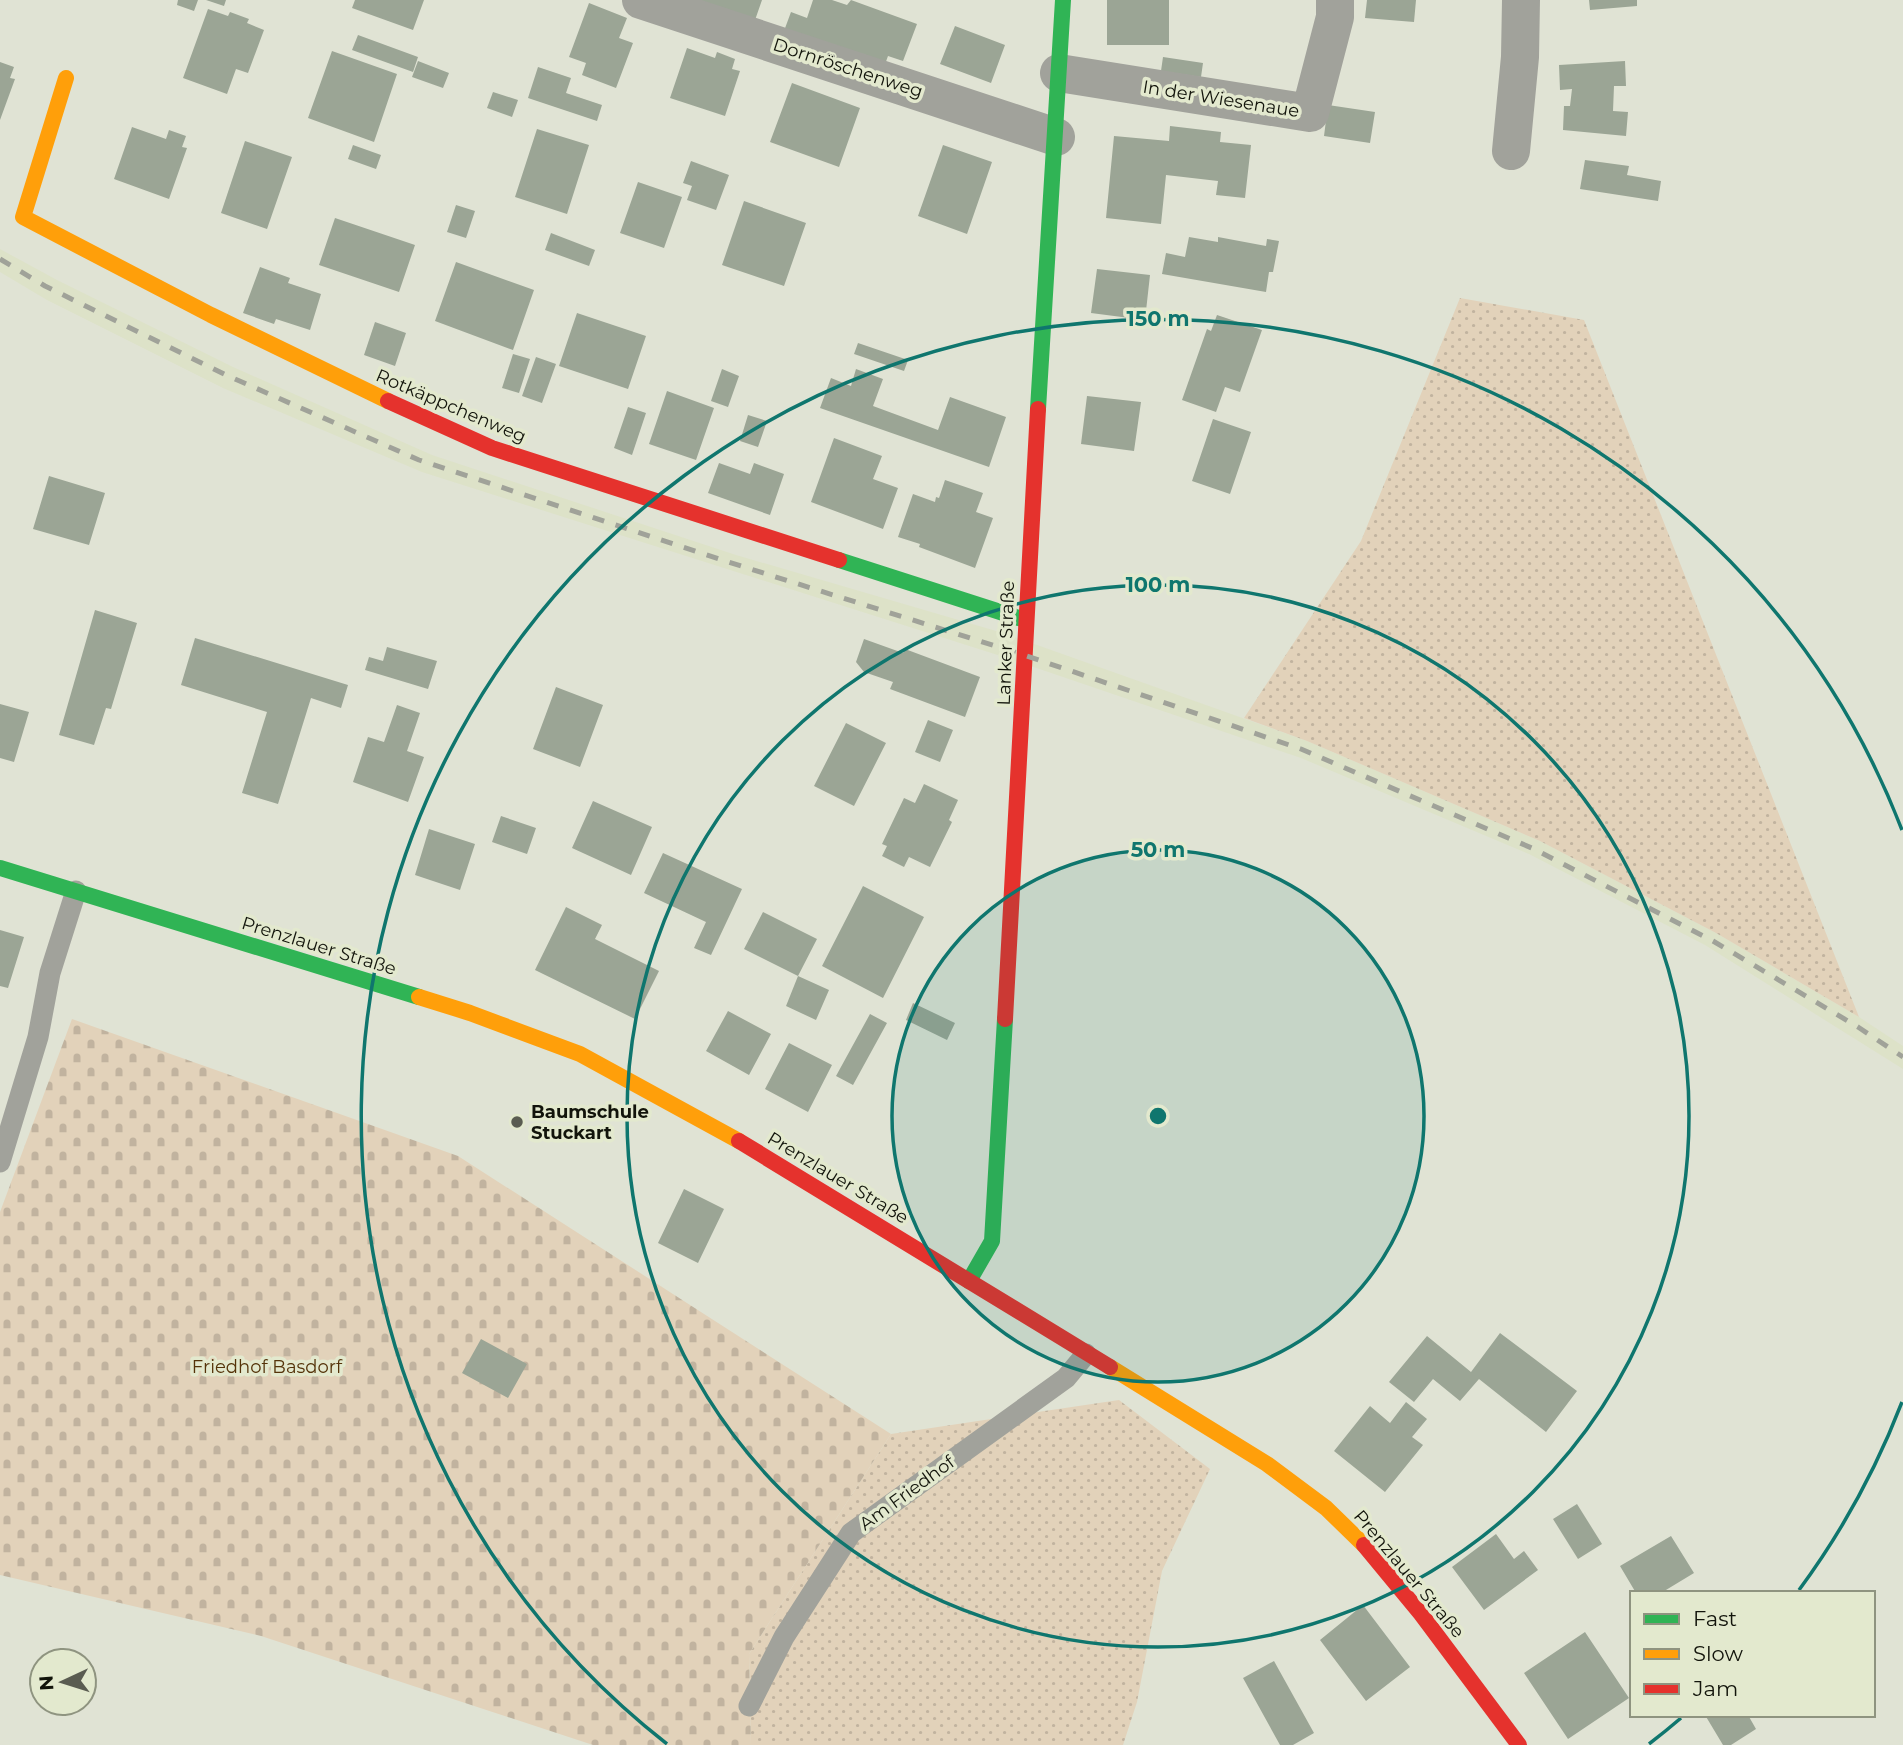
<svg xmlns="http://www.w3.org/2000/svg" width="1903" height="1745" viewBox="0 0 1903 1745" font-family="Montserrat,sans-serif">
<defs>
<pattern id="green-dots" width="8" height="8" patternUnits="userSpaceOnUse" patternTransform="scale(1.75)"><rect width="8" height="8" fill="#e2d2ba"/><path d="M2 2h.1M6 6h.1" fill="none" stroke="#c1b39f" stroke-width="1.8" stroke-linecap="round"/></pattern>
<pattern id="cemetery-stones" width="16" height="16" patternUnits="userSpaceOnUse" patternTransform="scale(1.75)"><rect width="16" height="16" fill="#e2d2ba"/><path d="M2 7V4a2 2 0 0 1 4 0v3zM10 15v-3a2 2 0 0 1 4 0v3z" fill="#c1b39f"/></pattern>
</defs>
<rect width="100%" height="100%" fill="#e0e3d4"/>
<path fill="#dde2c8" d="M0,249L57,280L233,367L432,455L736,555L1003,633L1307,741L1540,841L1716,933L1859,1017L1903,1046V1069L1705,945L1529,854L1301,758L1004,657L422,472L223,388L47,300L0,272Z"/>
<path fill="url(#green-dots)" d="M1460,298L1584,320L1859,1017L1716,933L1540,841L1307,741L1244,718L1361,541Z
M1119,1400L1210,1469L1162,1571L1137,1702L1123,1745H751L749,1654L891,1434Z"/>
<path fill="url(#cemetery-stones)" d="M72,1019L458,1156L891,1434L749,1654L751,1745H593L261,1636L0,1575V1212Z"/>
<path fill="#9ba595" d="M178,0H198L194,11L177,5Z
M206,0H226L224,6Z
M355,0H424L413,30L352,8Z
M699,0H762L754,23Z
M813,0H832L847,5L851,0L917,24L903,61L888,56L884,67L784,31L791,12L807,18Z
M1107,0H1169V45H1107Z
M1367,0H1416L1414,22L1365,18Z
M1589,0H1637V6L1590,10Z
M589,3L627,18L619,38L633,43L616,88L582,75L586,63L569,57Z
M208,9L228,16L230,12L249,19L247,23L264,30L248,73L236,69L227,94L183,78Z
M955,26L1005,45L991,83L940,64Z
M358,35L418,57L413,72L352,50Z
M687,48L715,58L717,52L735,59L732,69L740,71L725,116L670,98Z
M332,51L397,74L374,142L308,118Z
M1163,57L1203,63L1201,77L1161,71Z
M418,61L449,73L443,88L412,77Z
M1625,61L1626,86H1614L1613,111L1628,112L1626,136L1563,130L1564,106H1570L1572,89L1560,90L1559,65Z
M0,62L14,67L10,78L15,79L0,120Z
M538,67L571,78L566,93L602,105L597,121L528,98Z
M792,83L860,108L839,167L770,142Z
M493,92L518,100L512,117L487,108Z
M1328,105L1375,112L1370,143L1324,136Z
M1170,126L1221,132L1220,142L1251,145L1245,198L1216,195L1218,181L1166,175L1161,224L1106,218L1114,136L1169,141Z
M132,127L166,139L169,130L186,136L182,147L187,148L169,199L114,179Z
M537,129L589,145L567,214L515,197Z
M245,141L292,157L267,229L221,213Z
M353,145L381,155L376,169L348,159Z
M943,145L992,162L967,234L918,216Z
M1585,160L1629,166L1627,175L1661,181L1658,201L1580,189Z
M691,161L729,175L716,210L687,200L692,186L683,183Z
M638,182L682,197L664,248L620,233Z
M744,201L806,223L784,286L722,265Z
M456,205L475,211L466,238L447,232Z
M335,218L415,245L399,292L319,265Z
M551,233L595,250L589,266L545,250Z
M1189,237L1218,242V237L1266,246L1267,239L1279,241L1273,272H1269L1266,292L1162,274L1166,253L1185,257Z
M456,262L534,290L513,350L435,321Z
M260,267L290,278L288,283L321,294L310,330L276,319L274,324L243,313Z
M1097,269L1150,275L1145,320L1091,313Z
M577,313L646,336L628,389L559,366Z
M1217,315L1262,330L1240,392L1225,387L1216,412L1182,400L1207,329L1211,331Z
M375,322L406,333L395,366L364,355Z
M858,343L908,360L904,371L854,354Z
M513,354L530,359L519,393L502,388Z
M536,357L556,364L542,403L522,396Z
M722,369L739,376L728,407L711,401Z
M856,369L883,379L873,406L938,430L950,397L1006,417L989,467L820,408L831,378L851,386Z
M667,391L714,408L696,460L649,444Z
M1087,396L1141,402L1134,451L1081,444Z
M628,407L646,413L632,455L614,448Z
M748,415L767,421L758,447L740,441Z
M1213,419L1251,432L1230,494L1192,481Z
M834,438L882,456L873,479L898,488L883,529L811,502Z
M719,463L750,474L754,463L784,474L770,515L708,493Z
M49,476L105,493L89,545L33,529Z
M945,480L983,493L976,512L993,518L975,568L919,547L920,544L898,537L913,494L935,502L936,497L939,498Z
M95,610L137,623L111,709L106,708L94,745L59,735Z
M195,638L348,685L341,708L311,698L278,804L242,793L267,712L181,685Z
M864,639L903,653L905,649L980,677L965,717L890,689L893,682L864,672L856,662Z
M387,647L437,661L428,689L365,670L369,657L383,661Z
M556,687L603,705L580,767L533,749Z
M0,704L29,712L14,762L0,758Z
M397,705L420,713L407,751L424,757L408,802L353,782L368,737L384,742Z
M928,720L953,730L940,762L915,752Z
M846,723L886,743L854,806L814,786Z
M924,784L958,800L949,820L952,822L930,867L909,857L904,867L882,856L887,846L882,844L904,798L915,803Z
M593,801L652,827L631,875L572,848Z
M501,816L536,828L527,854L492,842Z
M429,829L475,844L460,890L415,875Z
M663,853L742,889L711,955L694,948L706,922L644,893Z
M863,886L924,917L883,998L822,966Z
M566,907L602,925L595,939L659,971L635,1019L535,970Z
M763,912L817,939L798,976L829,990L816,1020L786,1006L798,976L744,949Z
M0,930L24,937L8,988L0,986Z
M913,1003L955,1023L947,1040L906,1020Z
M728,1011L771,1034L749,1075L706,1051Z
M870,1014L887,1023L853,1085L836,1076Z
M789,1043L832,1065L808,1112L765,1089Z
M684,1189L724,1209L698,1263L658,1243Z
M1500,1333L1577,1391L1546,1432L1479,1379L1460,1401L1433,1379L1414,1402L1389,1382L1427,1336L1471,1372Z
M481,1339L527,1364L508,1398L462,1373Z
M1406,1402L1427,1419L1412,1437L1423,1445L1385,1492L1334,1451L1370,1406L1390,1423Z
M1577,1504L1602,1544L1578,1559L1553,1519Z
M1496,1534L1514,1559L1524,1551L1538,1570L1484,1610L1452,1567Z
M1671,1536L1694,1573L1661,1593H1636L1620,1566Z
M1363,1605L1410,1667L1366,1701L1320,1640Z
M1585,1632L1629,1698L1568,1739L1524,1673Z
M1274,1661L1314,1733L1293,1745H1280L1243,1678Z
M1705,1715H1748L1756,1729L1731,1745H1723Z"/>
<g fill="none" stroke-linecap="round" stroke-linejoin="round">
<path stroke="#a1a29b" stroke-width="21" d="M0,1162L38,1037L50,973L76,891
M749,1706L784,1637L851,1533L1066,1378L1086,1354"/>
<path stroke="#a1a29b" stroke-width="38" d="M641,0L1056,137
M1059,73L1310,113L1335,17V0
M1511,151L1520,57L1521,0"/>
<path stroke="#30b455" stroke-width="16" d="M1038,409L1063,0
M839,560L1025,620
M0,868L419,997
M969,1281L992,1241L1005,1019"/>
<path stroke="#ff9f0a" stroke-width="16" d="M66,78L23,217L211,315L388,401
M419,997L470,1013L580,1054L739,1141
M1110,1367L1267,1464L1326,1508L1364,1545"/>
<path stroke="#e5322d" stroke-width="16" d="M388,401L492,448L839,560
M1005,1019L1038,409
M739,1141L1110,1367
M1364,1545L1421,1614L1519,1745"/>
<path stroke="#a0a299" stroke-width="5" stroke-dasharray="12 12" stroke-linecap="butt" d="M0,259L45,286L226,375L419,460L722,560L1024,655L1301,749L1534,849L1713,941L1858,1027L1903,1057"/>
</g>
<circle cx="1158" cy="1116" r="266" fill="#0f766e" fill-opacity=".12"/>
<g fill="none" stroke="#0f766e" stroke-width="3.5">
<circle cx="1158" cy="1116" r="266"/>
<circle cx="1158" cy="1116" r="531"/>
<path d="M1902 1402A797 797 0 0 1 1799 1590M1681 1718A797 797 0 0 1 1649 1744M667 1744A797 797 0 1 1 1902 830"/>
</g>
<circle fill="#5a5c51" stroke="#e3e9ce" stroke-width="2.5" cx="517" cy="1122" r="7"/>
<g text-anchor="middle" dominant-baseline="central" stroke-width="7" stroke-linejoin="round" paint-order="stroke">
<g font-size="18" fill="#12140b" stroke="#e3e9ce">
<text transform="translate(848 68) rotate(18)">Dornröschenweg</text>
<text transform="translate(1221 99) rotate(9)">In der Wiesenaue</text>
<text transform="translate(451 406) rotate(23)">Rotkäppchenweg</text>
<text transform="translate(1006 643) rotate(-88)">Lanker Straße</text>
<text transform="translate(319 946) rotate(17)">Prenzlauer Straße</text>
<text transform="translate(838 1178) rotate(31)">Prenzlauer Straße</text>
<text transform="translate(907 1493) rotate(-36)">Am Friedhof</text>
<text transform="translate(1409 1574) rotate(50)">Prenzlauer Straße</text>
</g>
<g font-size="18" font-weight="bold" fill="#12140b" stroke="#e3e9ce" text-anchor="start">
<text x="531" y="1112">Baumschule<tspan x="531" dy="21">Stuckart</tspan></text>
</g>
<g font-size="18" fill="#543309" stroke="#e3e9ce">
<text x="267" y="1367">Friedhof Basdorf</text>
</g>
</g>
<circle cx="1158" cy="1116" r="10" fill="#0f766e" stroke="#e3e9ce" stroke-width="3.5"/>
<g font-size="21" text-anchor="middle" font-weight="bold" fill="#0f766e" stroke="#e3e9ce" stroke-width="7" stroke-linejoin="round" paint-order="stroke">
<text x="1158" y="326">150 m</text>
<text x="1158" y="592">100 m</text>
<text x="1158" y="857">50 m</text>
</g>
<rect x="1630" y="1591" width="245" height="126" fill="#e3e9ce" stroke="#8f9480" stroke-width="2"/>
<rect x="1644" y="1614" width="35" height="10" fill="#30b455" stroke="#8f9480" stroke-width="2"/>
<text x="1693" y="1626" font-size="21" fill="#12140b">Fast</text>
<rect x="1644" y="1649" width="35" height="10" fill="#ff9f0a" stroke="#8f9480" stroke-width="2"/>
<text x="1693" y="1661" font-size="21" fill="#12140b">Slow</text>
<rect x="1644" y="1684" width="35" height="10" fill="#e5322d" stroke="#8f9480" stroke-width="2"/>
<text x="1693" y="1696" font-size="21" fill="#12140b">Jam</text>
<g transform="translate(63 1682) rotate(266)"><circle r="33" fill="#e3e9ce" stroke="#8f9480" stroke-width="2"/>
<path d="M0-5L12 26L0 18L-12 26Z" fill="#5a5c51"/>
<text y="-10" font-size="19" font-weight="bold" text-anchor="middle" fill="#12140b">N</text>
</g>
</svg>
